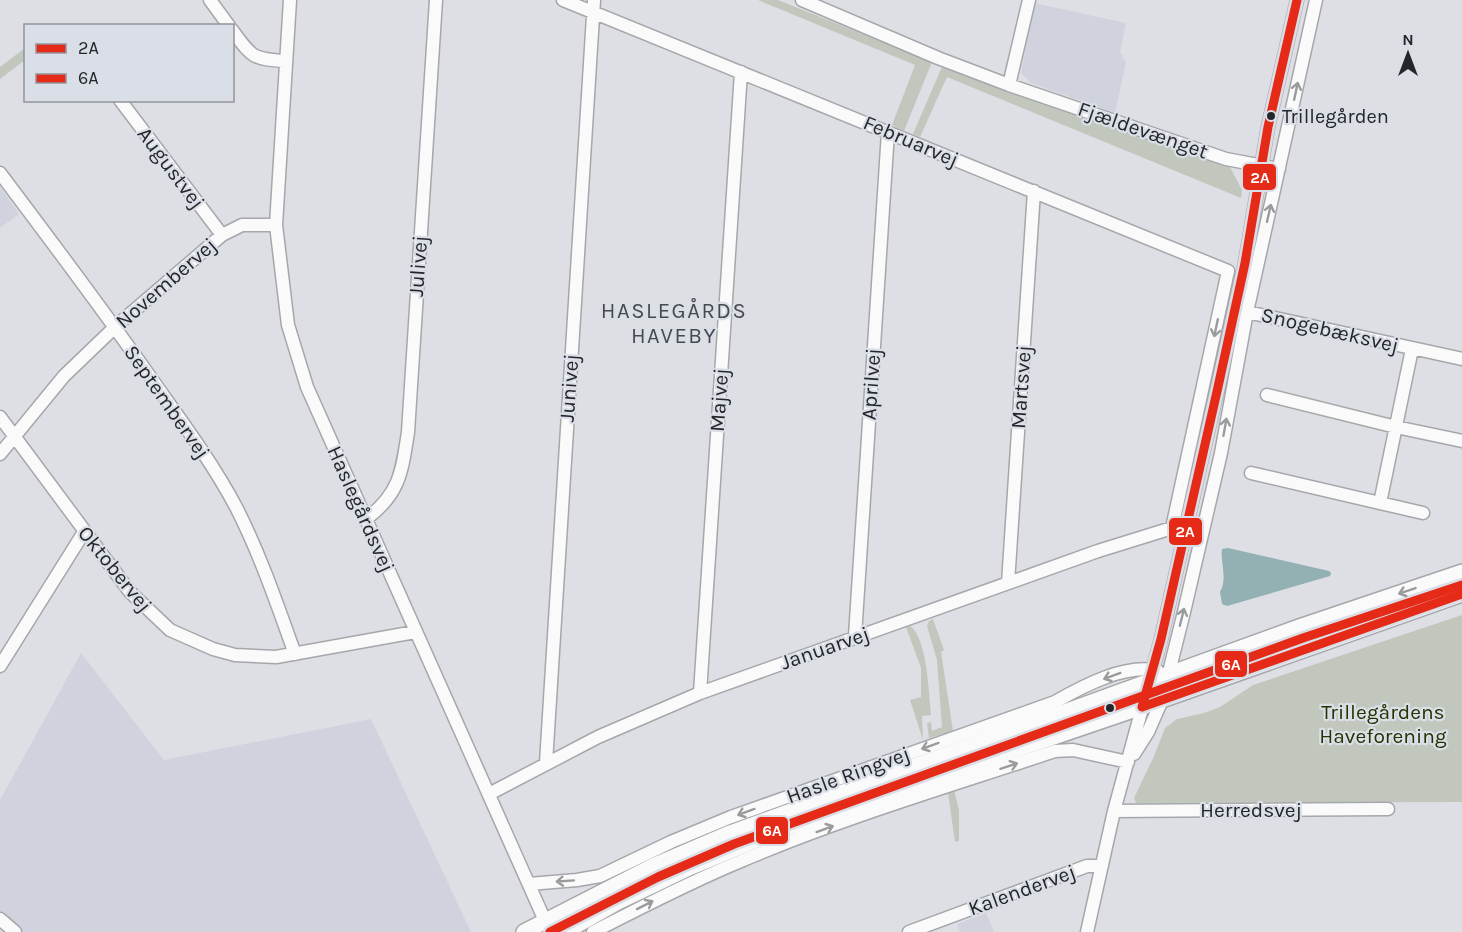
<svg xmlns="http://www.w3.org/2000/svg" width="1462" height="932" viewBox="0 0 1462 932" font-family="Karla,sans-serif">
<rect width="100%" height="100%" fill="#dddfe4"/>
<path fill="#d0d3de" d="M1034,3L1126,23L1120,52L1126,62L1115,113L1031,83L1021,73Z
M0,187L19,214L0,228Z
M81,653L164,760L371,719L471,932H6L0,926V800Z
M986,913L994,932H960L957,924Z"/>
<path fill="#c2c7be" d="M758,0H778L932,62L904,131L892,125L915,65Z
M25,48V60L0,79V67Z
M944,67L1008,92L1230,167L1242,190L1241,198L947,77L920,137L913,134L941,69Z
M1462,578V588L1182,686L1184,680L1274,647L1318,627Z
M1462,615V802L1136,803L1134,798L1154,756L1165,728L1177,719L1204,713L1220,707L1253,685Z
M933,619L944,650L941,652L953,731L929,738L927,723L931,722L932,731L942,727L937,660L927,626L929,621Z
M910,626C927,637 929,694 931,715L922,716L923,740L910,700L921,697V668L906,627Z
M1130,694V698L982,749L956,763L818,809L571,921L570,919C615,896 658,870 705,850Z
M954,790L959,810V841L955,842L948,793Z"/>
<path fill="#93b0b3" d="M1228,548L1329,571L1331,573L1330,576L1227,606L1222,604L1220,592C1228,578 1220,563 1222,549Z"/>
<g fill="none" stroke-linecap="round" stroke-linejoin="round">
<g stroke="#a5a7aa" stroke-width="15">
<path id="minor" d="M210,0L229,26
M290,0L276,225L288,325L307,387L550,932
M802,0L938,58L1009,85L1226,159L1279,169
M232,30C252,57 252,59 285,61
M1009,85L1029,0
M120,100L222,235
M0,173C52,242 104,311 153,381C182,422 212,462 236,507C260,554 277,604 295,654
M1247,312L1462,359
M1267,395L1396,427L1462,441
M0,417L130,592L170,630L213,649L235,655L276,657L415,632
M0,454L64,376L115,327L222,235L242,225H276
M1251,473L1423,513
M1380,503L1412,349
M366,519C400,494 402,471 408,432L436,0
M1008,583L1034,191
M855,636L888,132
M0,666L84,532
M700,693L741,72
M1134,754L1148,732L1162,700L1184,612L1221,453L1247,312L1316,0
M546,763L594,0
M489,794L598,737L700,693L1098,551L1172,528L1228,271L563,0
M1114,811L1388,809
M529,884L577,880L600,876L671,842L731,817L1055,702C1083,686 1126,663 1158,671
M0,919L15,932
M593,932C642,907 690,882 741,861C842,818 950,786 1055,751L1073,750L1128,762
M909,932L1087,866H1102
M1087,932L1114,811L1161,639L1218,387L1245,263L1268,127L1297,0"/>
</g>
<g stroke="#a5a7aa" stroke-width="18">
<path id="major" d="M524,932L653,866L730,833L1299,627L1462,572
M565,932L618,902L691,867L781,830L1142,707L1462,594"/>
</g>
<use href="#minor" stroke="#fafafb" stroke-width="12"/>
<use href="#major" stroke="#fafafb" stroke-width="15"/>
<g stroke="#dadee7" stroke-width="14">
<path id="bus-1" d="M1142,707L1161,639L1218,387L1245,263L1268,127L1297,0
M1142,707L1462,594"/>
</g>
<g stroke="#dadee7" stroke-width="14">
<path id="bus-2" d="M550,932L658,877L734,844L1303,638L1462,585"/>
</g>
<use href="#bus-1" stroke="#e52b18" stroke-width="9"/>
<use href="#bus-2" stroke="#e52b18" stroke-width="9"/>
</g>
<defs><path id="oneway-shaft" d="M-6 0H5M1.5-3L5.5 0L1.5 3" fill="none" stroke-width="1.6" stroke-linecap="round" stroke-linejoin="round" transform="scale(1.5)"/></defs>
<g stroke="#9a9b9c">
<use href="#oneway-shaft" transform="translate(1296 91) rotate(-78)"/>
<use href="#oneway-shaft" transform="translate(1269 213) rotate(-77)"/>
<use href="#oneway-shaft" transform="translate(1216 328) rotate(102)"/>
<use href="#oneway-shaft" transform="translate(1225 427) rotate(-80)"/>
<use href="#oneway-shaft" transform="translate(1407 591) rotate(161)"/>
<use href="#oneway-shaft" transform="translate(1182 617) rotate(-76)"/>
<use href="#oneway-shaft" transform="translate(1112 676) rotate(160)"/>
<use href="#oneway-shaft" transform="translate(930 746) rotate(160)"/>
<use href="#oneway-shaft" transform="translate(1009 766) rotate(-18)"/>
<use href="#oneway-shaft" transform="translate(746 812) rotate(160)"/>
<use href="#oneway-shaft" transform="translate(825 829) rotate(-20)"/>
<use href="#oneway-shaft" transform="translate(565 881) rotate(176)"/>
<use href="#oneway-shaft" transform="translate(645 905) rotate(-27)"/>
</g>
<g fill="#242629" stroke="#dadee7" stroke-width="2">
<circle cx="1271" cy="116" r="5"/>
<circle cx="1110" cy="708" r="5"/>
</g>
<g text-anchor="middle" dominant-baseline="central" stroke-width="4.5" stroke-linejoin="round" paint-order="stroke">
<g font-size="20" fill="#242629" stroke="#dadee7" text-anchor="start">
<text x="1282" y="116">Trillegården</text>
</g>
<g font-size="21" fill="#242629" stroke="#dadee7">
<text transform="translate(1143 130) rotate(19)">Fjældevænget</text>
<text transform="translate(911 141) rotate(23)">Februarvej</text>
<text transform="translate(171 168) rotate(53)">Augustvej</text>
<text transform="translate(418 266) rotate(-86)">Julivej</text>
<text transform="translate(166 283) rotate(-41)">Novembervej</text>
<text transform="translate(1330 330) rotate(13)">Snogebæksvej</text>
<text transform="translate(871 384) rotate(-86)">Aprilvej</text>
<text transform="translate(1021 387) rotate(-86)">Martsvej</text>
<text transform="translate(569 388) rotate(-86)">Junivej</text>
<text transform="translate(719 400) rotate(-86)">Majvej</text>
<text transform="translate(167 402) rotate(55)">Septembervej</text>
<text transform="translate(361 509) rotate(66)">Haslegårdsvej</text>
<text transform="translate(115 569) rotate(51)">Oktobervej</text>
<text transform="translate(825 648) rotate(-19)">Januarvej</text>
<text transform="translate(848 775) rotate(-20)">Hasle Ringvej</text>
<text x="1251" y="810">Herredsvej</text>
<text transform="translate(1022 890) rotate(-20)">Kalendervej</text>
</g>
<g font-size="21" fill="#253300" stroke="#dadee7">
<text x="1383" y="712">Trillegårdens<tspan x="1383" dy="24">Haveforening</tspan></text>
</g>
<g font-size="22" letter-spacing="1.5" fill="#464950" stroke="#dadee7">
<text x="674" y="311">HASLEGÅRDS<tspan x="674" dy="25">HAVEBY</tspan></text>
</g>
</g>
<g stroke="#dadee7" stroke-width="2">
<rect x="1242" y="163" width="35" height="28" rx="6" fill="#e52b18"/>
<rect x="1168" y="517" width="35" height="29" rx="6" fill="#e52b18"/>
<rect x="1214" y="650" width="34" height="28" rx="6" fill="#e52b18"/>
<rect x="755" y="816" width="34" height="29" rx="6" fill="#e52b18"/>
</g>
<g font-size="16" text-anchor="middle" font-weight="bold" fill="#fff">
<text x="1260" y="183">2A</text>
<text x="1185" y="537">2A</text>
<text x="1231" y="670">6A</text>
<text x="772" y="836">6A</text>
</g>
<rect x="24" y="24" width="210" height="78" fill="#dadee7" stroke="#91949b" stroke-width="1.5"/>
<rect x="36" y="44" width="30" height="9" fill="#e52b18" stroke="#91949b" stroke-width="1.5"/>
<text x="78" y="54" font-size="18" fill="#242629">2A</text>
<rect x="36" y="74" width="30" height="9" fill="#e52b18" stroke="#91949b" stroke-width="1.5"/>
<text x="78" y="84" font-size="18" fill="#242629">6A</text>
<g transform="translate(1408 54)" stroke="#dadee7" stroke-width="4.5" paint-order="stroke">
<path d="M0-4.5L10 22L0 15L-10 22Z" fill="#242629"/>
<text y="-9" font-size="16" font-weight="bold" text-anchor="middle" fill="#242629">N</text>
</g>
</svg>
